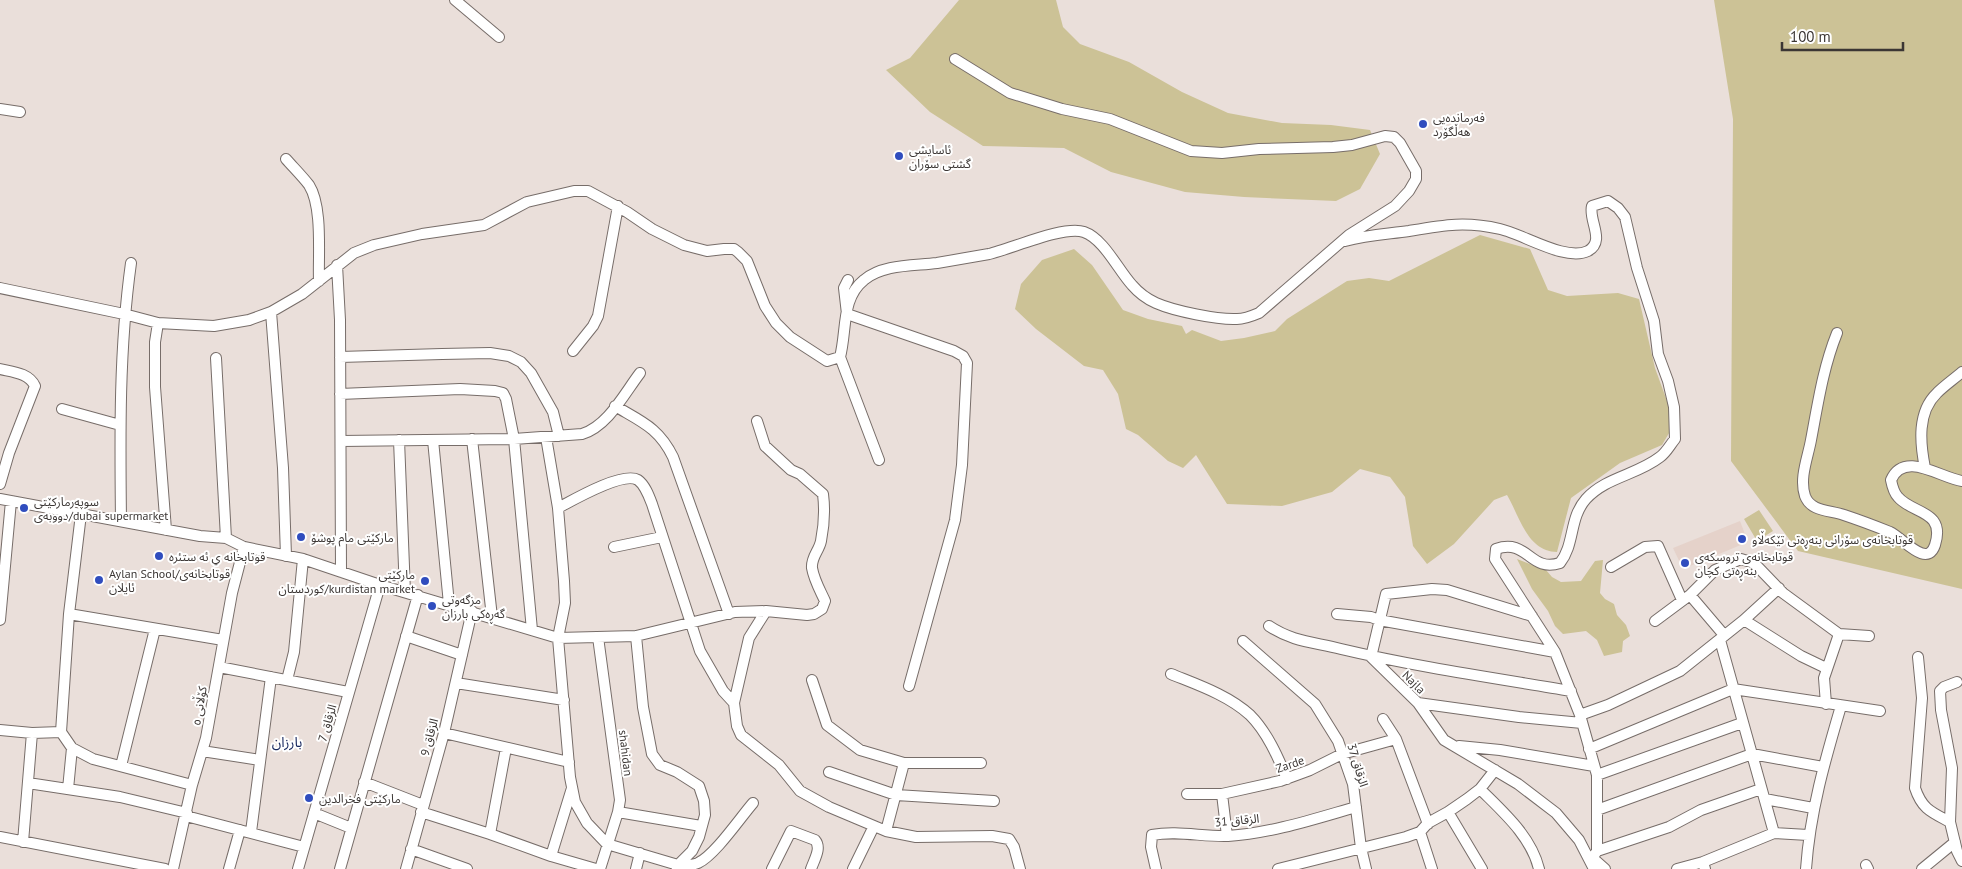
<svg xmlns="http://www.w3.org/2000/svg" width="1962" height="869" viewBox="0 0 1962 869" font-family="'PT Sans','Noto Sans Arabic',sans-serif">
<rect width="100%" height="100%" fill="#eadfda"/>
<path fill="#e5d2ca" d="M1740,521L1748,542L1683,569L1673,548Z"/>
<path fill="#ccc296" d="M959,0H1056L1063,27L1080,44L1129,62L1182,92L1228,113L1282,123L1331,125L1370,130L1380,154L1360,189L1336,201L1244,197L1185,192L1111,172L1064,148L983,146L930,112L886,70L910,58Z
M1714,0H1962V589L1798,551L1731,461L1733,119Z
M1480,235L1530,249L1548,290L1567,296L1618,293L1639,299L1655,368L1675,423L1662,445L1620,463L1571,498L1557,552C1527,551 1520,517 1507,495L1494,500L1454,544L1427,564L1413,546L1405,497L1390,477L1360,469L1332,492L1282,506L1227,504L1196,455L1183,468L1168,461L1138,435L1126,429L1118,394L1103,370L1084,366L1036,329L1015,309L1021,284L1042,260L1074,249L1092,265L1123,310L1148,319L1182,326L1186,334L1192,330L1221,341L1244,338L1275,331L1287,319L1347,281L1369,278L1389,281Z
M1759,510L1773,531L1757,541L1744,519Z
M1517,559L1546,570L1552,577L1561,582L1581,581L1595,561L1603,560L1600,593L1605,599L1614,604L1617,615L1626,625L1630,636L1623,641L1622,652L1604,656L1597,640L1586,631L1563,634L1555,626L1548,611L1532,589Z"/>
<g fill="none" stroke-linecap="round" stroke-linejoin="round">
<g stroke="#776d69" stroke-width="12">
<path id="minor" d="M455,0L499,37
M0,109L20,112
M286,159C293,167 302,176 309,185C323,207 318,256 319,281
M1345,241C1367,235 1388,234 1409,231C1444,225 1465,221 1500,229C1523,234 1566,262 1588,251C1606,241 1588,220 1592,206L1608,201L1618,208L1625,217L1637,268L1654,321L1658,354L1668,381L1674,407L1675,439C1670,445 1666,453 1660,457C1637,475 1606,477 1586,499C1569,518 1575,544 1560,563C1530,573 1528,538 1496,549L1495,559L1555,652L1580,715L1597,775V851
M337,265L340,320L341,572
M848,280L844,288L847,314L954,351L963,356L967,363L962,465L955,520L909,686
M0,288L124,314L158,323L214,326L249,320L271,312L302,294L354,253L374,245L422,234L484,225L527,202L574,191H588L627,212L652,229L684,245L707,251L724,249H734L738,252L747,261L765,306L776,323L790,337L827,361L840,357C847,331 841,298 864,280C883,264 914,266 937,263C954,260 972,257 989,254C1011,249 1064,225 1084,232C1104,239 1118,270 1132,285C1138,292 1147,299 1156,303C1174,311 1218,320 1237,319C1245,319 1252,316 1259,313L1349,235L1395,206L1409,191L1416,179V171L1400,143L1394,137L1385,136L1352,145L1333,147L1259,149L1222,153L1191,151L1110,119L1062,109L1010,93L955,59
M271,312L283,468L286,556
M158,323L155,342V387L166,530
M1837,333C1823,368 1818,403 1811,440C1808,457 1799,478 1805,496C1811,512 1830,510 1844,515C1859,520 1875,526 1890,532C1903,538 1927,569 1935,545C1946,510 1912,514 1898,497C1894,493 1892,485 1891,480C1904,450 1941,478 1962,481
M573,351L593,326L598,316L618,206
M340,357L442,354L490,353L509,356L521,362L531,373L553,412L559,436
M840,357L879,460
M216,358L226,538
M0,369C13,372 29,373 35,386L9,453L0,484
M340,394L460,389L495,391L503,393L506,399L514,439L532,630
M615,406C642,422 659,428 673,457L729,614
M62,409L120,425
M546,437L558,508L564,581L565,603L558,638L570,777L575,802L587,823L607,844L678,865C685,865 691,866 698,863C715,855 740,818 753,803
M472,439L492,617
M399,440L405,592
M433,440L449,604
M341,441L514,439L582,434C608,426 624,394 640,373
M1925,468C1920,443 1917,412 1937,393C1945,385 1954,379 1962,372
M0,499L200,536L226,538L244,547L303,559L380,585L558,638L636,636L735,612L766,611L807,615L814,614L822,609L825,601C820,590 814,580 812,568C811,557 819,551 821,541C824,526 825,510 823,494L800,474L791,470L765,446L757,421
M558,508C573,500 623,471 638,480C645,485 649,496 652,504L700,651L723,691L734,703L737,726L741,735L779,765L800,791L829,807L886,831L916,837L992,836L1009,839L1014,847L1020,869
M81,514L69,614L61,732L72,748L93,759L192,785
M121,521C120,435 119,349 131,263
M614,547L662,537
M1611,567L1645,547L1658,546L1682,600
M1690,595L1724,635
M69,614L223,640
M1337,614L1371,617L1379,620L1555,652
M1532,616L1447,590L1432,589L1386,594L1371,657L1418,703L1444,740L1518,784L1556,813L1579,840L1594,869
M0,620L11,501
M1744,620L1801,656L1826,668
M1655,621L1690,595L1715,570L1741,559L1754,563L1783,593L1839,634
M1269,626C1293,642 1314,642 1341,649C1417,667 1494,678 1571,691
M406,636L462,655
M636,636L643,707L652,754L660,765L677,772L699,786L704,801L705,815L699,837L692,851L678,865L677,869
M598,637L620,800L618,812L600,869
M1720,640L1774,833
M1243,641L1315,704L1338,741L1353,784L1361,848L1366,869
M1918,657L1922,698L1915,788C1922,809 1931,812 1950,822L1957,851L1962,861
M219,667L348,692
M1171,674C1198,685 1228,695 1250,715C1267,732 1278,757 1287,779
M287,680L294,652L303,559
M812,680L827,725L860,750L904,763H981
M456,683L564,700
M734,703L749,638L766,611
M1418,703L1519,717L1582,723
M1826,704L1824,678L1839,634L1869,636
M1580,715L1608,705L1680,671L1744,620L1779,588
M1383,719L1396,739L1428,824
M0,730L32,733L61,732
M444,733L569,762
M1459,746L1500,750L1594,766
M1589,749L1733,689L1880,711
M202,751L260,760
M121,766L155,629
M829,772L896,795L994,801
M1597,775L1742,723
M364,782L423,805
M28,783L120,797L187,813
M68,789L72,748
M1480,789C1503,812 1531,836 1539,869
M1187,794H1222L1280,781L1310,770L1342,754L1396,739
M1222,794L1227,836
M1765,799L1813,808
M1597,810L1752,754L1823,767
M421,812L490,834L506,748
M618,812L701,826
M1448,812L1482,869
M314,813L351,828
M186,816L304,847
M1950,822L1952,768L1941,710L1940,691L1944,687L1957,682
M886,831L904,763
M251,832L271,677
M1420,832L1432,869
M490,834L551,856L572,788
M0,837L165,869
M23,842L32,733
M411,849L467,869
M551,856L596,869
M1866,865L1868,869
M173,869L192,785L206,738L232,593L244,547
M229,869L240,830
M298,869L380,585
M340,869L418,595
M406,869L444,733L472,611
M636,869L640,853
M772,869L791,831L815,840C822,848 814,860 811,869
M853,869L874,826
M1156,869L1151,847L1152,835C1177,830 1203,837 1228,836C1272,833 1314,819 1356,807
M1278,869L1406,837L1420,832L1428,823L1448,812L1467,799L1480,789L1495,770
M1605,869L1596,861L1591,860L1597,851L1669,827L1701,810L1761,789
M1677,869L1703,862
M1705,869L1703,862L1774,833L1808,835
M1806,869C1810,812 1825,760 1841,706
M1922,869L1955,842"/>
</g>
<use href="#minor" stroke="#fff" stroke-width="10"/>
</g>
<g fill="#304dbe" stroke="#fff" stroke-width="2">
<circle cx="1423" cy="124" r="5"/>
<circle cx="899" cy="156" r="5"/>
<circle cx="24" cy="508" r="5"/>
<circle cx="301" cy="537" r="5"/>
<circle cx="1742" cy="539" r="5"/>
<circle cx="159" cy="556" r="5"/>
<circle cx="1685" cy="563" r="5"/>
<circle cx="99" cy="580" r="5"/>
<circle cx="425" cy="581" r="5"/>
<circle cx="432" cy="606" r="5"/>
<circle cx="309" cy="798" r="5"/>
</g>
<g text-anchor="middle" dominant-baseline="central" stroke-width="4" stroke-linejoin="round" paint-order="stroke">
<g font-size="12" fill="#3b3634" stroke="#fff" text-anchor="start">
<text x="1433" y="117">فەرماندەیی<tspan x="1433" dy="14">هەڵگۆرد</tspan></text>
<text x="909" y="149">ئاسایشی<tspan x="909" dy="14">گشتی سۆران</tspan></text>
<text x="34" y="501">سوپەرمارکێتی<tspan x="34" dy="14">دووبەی/dubai supermarket</tspan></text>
<text x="311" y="537">مارکێتی مام پوشۆ</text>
<text x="1752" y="539">قوتابخانەی سۆرانی بنەڕەتی تێکەڵاو</text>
<text x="169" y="556">قوتابخانه ي ئه ستئره</text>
<text x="1695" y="556">قوتابخانەی تروسکەی<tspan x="1695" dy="14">بنەڕەتی کچان</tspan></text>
<text x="109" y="573">Aylan School/قوتابخانەی<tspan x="109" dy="14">ئایلان</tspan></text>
<text x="415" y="574" text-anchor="end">مارکێتی<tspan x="415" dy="14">کوردستان/kurdistan market</tspan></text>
<text x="442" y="599">مزگەوتی<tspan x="442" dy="14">گەڕەکی بارزان</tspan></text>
<text x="319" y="798">مارکێتی فخرالدین</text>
</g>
<g font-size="12" fill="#3b3634" stroke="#fff">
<text transform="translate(1414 682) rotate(45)">Najla</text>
<text transform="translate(199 706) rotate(-80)">کۆڵانی ٥</text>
<text transform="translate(327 723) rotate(-74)">الزقاق 7</text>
<text transform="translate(429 737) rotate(-75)">الزقاق 9</text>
<text transform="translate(626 753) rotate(83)">shahidan</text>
<text transform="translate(1290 764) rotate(-19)">Zarde</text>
<text transform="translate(1358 765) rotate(73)">الزقاق 37</text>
<text transform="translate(1237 820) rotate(-5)">الزقاق 31</text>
</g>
<g font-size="14" fill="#17275e" stroke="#fff">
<text x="287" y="742">بارزان</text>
</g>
</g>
<path d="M1782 42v8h121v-8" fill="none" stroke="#3b3634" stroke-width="2.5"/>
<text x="1790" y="42" font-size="15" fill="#3b3634" stroke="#ffffff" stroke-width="4" paint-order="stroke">100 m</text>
</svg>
